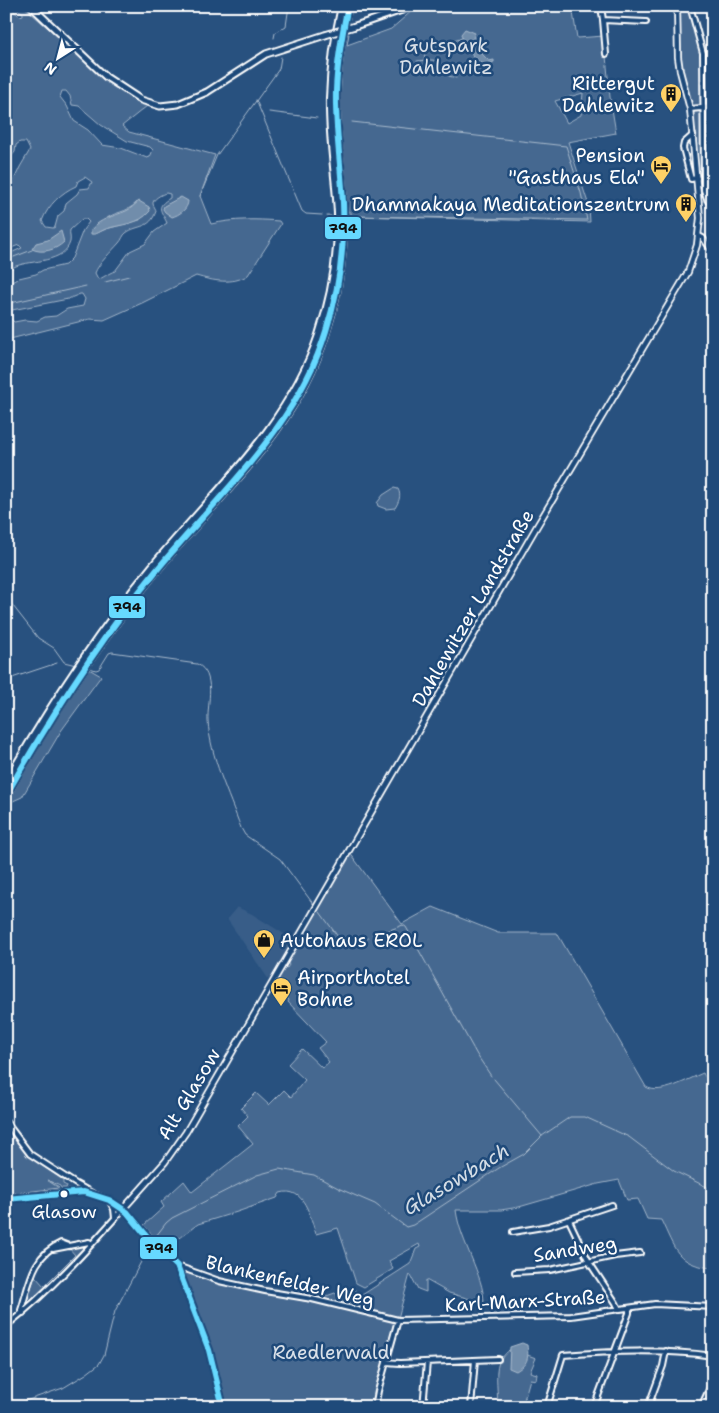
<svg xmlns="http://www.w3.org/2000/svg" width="719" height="1413" viewBox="0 0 719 1413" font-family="'Shantell Sans',sans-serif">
<rect width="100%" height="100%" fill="#28517f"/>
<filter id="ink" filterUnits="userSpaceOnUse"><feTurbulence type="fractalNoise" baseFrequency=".02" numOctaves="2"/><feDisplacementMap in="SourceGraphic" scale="10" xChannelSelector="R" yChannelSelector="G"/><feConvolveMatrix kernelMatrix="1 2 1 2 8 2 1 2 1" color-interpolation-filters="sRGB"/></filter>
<g filter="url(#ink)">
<path fill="#375d88" d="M237,907L252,914L294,940L269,980L227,919Z"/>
<path fill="#446890" stroke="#a2b4c8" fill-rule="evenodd" d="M6,6L20,16L23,15V13L13,6H23L107,80L147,106L122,126L129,132L215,155L200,196L211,224C234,219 255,219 279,221L281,224L248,275C233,285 213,281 196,276L142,303L104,320L90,319L6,340V285L19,278L36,274L43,270L65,265L72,258L83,230L89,222L86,219H82L70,230C69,233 71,238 70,242C64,263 32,260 16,266C13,267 9,270 6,273V255L22,248L19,245L6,250V197L20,167L30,150L26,142H20L16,145L15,152L6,163ZM62,91H66L70,96L72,105L79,106L101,125L127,141L150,147L153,150L150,157L147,158L121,148L102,145L88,130L74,121L67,106L60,97ZM85,177L92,182L89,188L80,189L77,194L66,203L64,211L58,216L55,227L53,228L46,227L42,221C48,205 62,192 76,186L78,181ZM166,193L170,194V198C155,207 161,210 167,223L154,232L145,244L130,251L115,271C108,273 102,279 98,279L95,273C98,264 112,251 119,243C122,240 123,235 126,233C138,224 150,230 156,211C156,209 154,207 153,204C152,199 162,194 166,193ZM137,202L140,220L106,229L95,234C98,230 101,224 105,220C114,211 126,214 137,202ZM80,294H82L85,299L83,306L67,309L56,316L45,317L37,321L25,320L14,322L10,318V315L12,310L68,299Z
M423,6H572L577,38L604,36L610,97L616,133L568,142L589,206L590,222L351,216V212H348C342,150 336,97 345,35L349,34L347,45L391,29L413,10ZM583,93L581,115L567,123L555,101Z
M679,6H689L701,47L703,78H700L702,83H700V90H702V93H700V99H702L701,107H692L682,69Z
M695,110H702L707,201H701L693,112Z
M394,488L398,489C402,496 398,503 395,508L386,509L378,506L377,503L383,495Z
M89,669L101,676L61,731L22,797L13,801L6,810V802L26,766L74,688Z
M350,853L402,924L433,907L498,933H557L646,1087C661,1096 688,1079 703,1073L713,1091V1268C677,1265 675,1249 661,1220L647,1219L638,1199L627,1200L619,1180L598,1184L519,1207L501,1210H456C460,1242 484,1275 484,1303L449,1293L426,1280V1292L418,1289L410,1274L374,1407H225C213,1362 200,1319 182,1277L184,1272L237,1287L309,1302L335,1293L340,1298L355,1290L362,1295L410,1264L416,1249L420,1247L419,1244L389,1261L393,1269L364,1287L356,1283L338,1228L316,1234C310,1217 305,1186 280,1193L277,1198L237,1212L198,1224L172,1243L165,1250L144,1225L164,1207L161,1202L184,1181L192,1192L253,1144L238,1126L248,1116L241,1108L256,1093L269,1105L284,1090L291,1097L305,1080L288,1064L302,1049L322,1068L329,1062L318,1048L326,1042L288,1002L289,1000L273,985L284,966L287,968L289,965L287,962Z
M7,1132L10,1133L28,1156L63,1180V1184L67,1186L66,1188H61L60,1186L47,1180L59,1188L6,1194Z
M87,1244L88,1245L46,1288L24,1309L35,1276L44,1286L75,1255L69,1248Z
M509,1350H513L536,1358L530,1372L537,1374L536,1380L530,1379L522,1407H497C499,1393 494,1376 499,1362C500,1358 506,1354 509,1350Z"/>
<path fill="#718dab" stroke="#aabbcd" d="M465,29L475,33L473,38L482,44V54L489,61L494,60V62L483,66L480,62C472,61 472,55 471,49L464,44L461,34Z
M181,197L188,201C188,209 179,215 172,217L165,212L163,209L164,206Z
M139,201L149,207L150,211C139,225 121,224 106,229C100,231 97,235 91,234V230C99,219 114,216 126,211C131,209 135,204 139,201Z
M61,231L64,242C56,250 42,254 32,249L36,243L48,240Z
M522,1343L527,1345C529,1358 528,1364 516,1371L509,1368L510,1347Z"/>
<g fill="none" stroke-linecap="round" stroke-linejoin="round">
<path stroke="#aabbcd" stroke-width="1" d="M274,38L275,33L286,26L289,6
M425,60L424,48L439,42L457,40L462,38
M417,61C438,59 437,58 449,76L456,78
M467,73L472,70L477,61
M256,100L302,211L306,214L322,215
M269,112L317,118
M200,196L217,155L279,69L281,57
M327,216H331
M351,216L587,220L581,193L566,146L352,122
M6,260L32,250
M105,282L129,276
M6,304L86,286
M6,597L38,638L54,648L64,662L76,665
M87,667L96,670L99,669L109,653L112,652L197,664C217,674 207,703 208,721C210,756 229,795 241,828L245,835L280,859L314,905
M6,680L57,663
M320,912L341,941L346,944L368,938
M374,936L403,925L406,927L477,1055L491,1076
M494,1079L542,1136
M153,1240L166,1223L172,1218L257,1175L279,1169L314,1175L340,1189L375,1204L406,1227L413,1225L499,1168L524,1154L542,1136L570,1117H585L629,1137L674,1171L713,1190
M8,1407L63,1388L86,1374L99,1364L104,1355L115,1311L151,1243"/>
<g stroke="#fff" stroke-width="8">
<path id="minor" d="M601,6L603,20
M690,6L703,53L704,179V190L708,201
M606,54L603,20L646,22
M690,109L713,107
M693,135L684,143L683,148L691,179L697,178
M699,236L703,238L713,252
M6,1122L30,1154L76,1184L92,1193
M110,1202L114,1209L115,1218
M569,1220L589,1262L616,1303L619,1309
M513,1232L549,1226L612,1205
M53,1249L89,1242L92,1244
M177,1266L219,1281L265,1291L312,1299L398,1320L571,1316L655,1304L713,1307
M515,1272L550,1270L615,1256L640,1253
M23,1313L21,1310L22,1307C30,1281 33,1255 61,1243L69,1246
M6,1326C50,1291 87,1250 124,1208
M386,1362L400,1363L498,1359
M375,1407L378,1391L398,1320
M423,1407L427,1362
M471,1407L475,1360
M547,1407L563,1355C613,1351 663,1349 713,1356
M594,1407L629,1313V1308
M648,1407L663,1366L666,1351
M701,1407L713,1381"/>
</g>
<g stroke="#fff" stroke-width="8">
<path id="tertiary" d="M6,1199L61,1193L84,1192L94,1194L109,1200L127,1212L150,1240L177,1266L209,1350L223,1407
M124,1208L165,1162L186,1132L537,526L688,272L697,245L700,218L690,109L680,71L678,57L677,6"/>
</g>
<g stroke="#fff" stroke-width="9">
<path id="secondary" d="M31,6L106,77L141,100L160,106L178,104L207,92L266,54L325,35
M355,26L414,6"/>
</g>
<g stroke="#fff" stroke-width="10">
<path id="trunk" d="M6,783C49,708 97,634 152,567C213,493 288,428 319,335C332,296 339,254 338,213C336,175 329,137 330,98C331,67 335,37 342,6
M6,795C50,716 99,641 156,571C217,496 295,431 325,335C339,292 345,248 343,203C341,170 336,137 336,104C335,71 341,38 348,6"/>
</g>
<use href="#minor" stroke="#1f4a7a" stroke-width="4"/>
<use href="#tertiary" stroke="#1f4a7a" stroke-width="4.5"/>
<use href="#secondary" stroke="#1f4a7a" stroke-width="5"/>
<use href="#trunk" stroke="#1f4a7a" stroke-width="6"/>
<g stroke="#fff" stroke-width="9" stroke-linecap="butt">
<path id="secondary-bridge" d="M325,35L355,26"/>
</g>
<use href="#secondary-bridge" stroke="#1f4a7a" stroke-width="5"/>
<g stroke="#1f4a7a" stroke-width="10">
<path id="bus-1" d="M6,795C51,716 99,640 156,571C218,495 297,428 326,331C339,290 345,246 343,203C341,165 335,128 336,91C337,62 342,34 348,6
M6,1199L84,1192L109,1200L127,1212L150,1240L177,1266L209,1350L223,1407"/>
</g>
<use href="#bus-1" stroke="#66d9ff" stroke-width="6"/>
</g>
</g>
<defs>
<g id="building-pin" transform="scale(1.125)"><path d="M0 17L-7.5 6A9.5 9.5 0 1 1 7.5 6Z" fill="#ffd166" stroke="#1f4a7a"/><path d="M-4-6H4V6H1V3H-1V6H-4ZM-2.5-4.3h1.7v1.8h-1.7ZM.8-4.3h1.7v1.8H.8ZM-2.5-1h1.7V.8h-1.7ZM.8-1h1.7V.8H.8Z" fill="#111"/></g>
<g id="hotel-pin" transform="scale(1.125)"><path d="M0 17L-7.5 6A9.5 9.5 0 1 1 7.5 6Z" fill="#ffd166" stroke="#1f4a7a"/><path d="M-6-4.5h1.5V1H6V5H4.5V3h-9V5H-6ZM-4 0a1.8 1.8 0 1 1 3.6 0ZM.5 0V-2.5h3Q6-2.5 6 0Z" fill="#111"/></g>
<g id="shop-pin" transform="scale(1.125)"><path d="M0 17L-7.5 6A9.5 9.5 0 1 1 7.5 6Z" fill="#ffd166" stroke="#1f4a7a"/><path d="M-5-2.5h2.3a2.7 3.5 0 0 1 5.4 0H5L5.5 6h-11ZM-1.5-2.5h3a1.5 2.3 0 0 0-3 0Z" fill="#111"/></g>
</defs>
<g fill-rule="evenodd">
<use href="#building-pin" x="671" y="94"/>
<use href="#hotel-pin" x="661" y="166"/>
<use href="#building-pin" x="686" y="204"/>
<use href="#shop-pin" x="264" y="940"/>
<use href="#hotel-pin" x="281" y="988"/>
</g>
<circle fill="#fff" stroke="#1f4a7a" stroke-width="2" cx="64" cy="1194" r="4.5"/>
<g text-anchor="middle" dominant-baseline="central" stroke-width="5" stroke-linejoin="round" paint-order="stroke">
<g font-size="18" fill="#fff" stroke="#1f4a7a">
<text x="64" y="1212">Glasow</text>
</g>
<g font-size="19" fill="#dae1e9" stroke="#1f4a7a">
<text x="446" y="45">Gutspark<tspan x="446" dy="22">Dahlewitz</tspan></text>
<text x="331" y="1352">Raedlerwald</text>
</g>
<g font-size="19" fill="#fff" stroke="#1f4a7a" text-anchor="end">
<text x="655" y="83">Rittergut<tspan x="655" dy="22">Dahlewitz</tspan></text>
<text x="645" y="155">Pension<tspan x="645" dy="22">"Gasthaus Ela"</tspan></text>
<text x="670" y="204">Dhammakaya Meditationszentrum</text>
<text x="280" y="940" text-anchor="start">Autohaus EROL</text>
<text x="297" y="977" text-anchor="start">Airporthotel<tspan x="297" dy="22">Bohne</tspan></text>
</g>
<g font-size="19" fill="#fff" stroke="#1f4a7a">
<text transform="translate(473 608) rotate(-60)">Dahlewitzer Landstraße</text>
<text transform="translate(189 1094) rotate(-59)">Alt Glasow</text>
<text transform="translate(575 1249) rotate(-9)">Sandweg</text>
<text transform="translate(290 1281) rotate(13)">Blankenfelder Weg</text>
<text transform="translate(525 1301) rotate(-3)">Karl-Marx-Straße</text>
</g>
<g font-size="20" font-style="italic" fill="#d4dde6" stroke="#1f4a7a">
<text transform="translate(456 1179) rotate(-31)">Glasowbach</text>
</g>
</g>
<g stroke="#1f4a7a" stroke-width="2">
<rect x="324" y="216" width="38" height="24" rx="5" fill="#66d9ff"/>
<rect x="108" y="595" width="38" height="24" rx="5" fill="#66d9ff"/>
<rect x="139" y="1236" width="39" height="24" rx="5" fill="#66d9ff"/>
</g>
<g font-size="14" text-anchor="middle" font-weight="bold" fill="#111">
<text x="343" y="233">794</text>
<text x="127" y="612">794</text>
<text x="159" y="1253">794</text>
</g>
<rect width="719" height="1413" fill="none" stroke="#1f4a7a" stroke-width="25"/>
<rect x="12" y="12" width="694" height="1388" fill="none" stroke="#fff" stroke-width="2" filter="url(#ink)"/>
<g transform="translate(58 58) rotate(216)" stroke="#1f4a7a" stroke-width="4" paint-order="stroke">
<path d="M0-4L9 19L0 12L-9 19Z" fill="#ffffff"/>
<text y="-8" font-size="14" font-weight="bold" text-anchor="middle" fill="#ffffff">N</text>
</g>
</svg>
